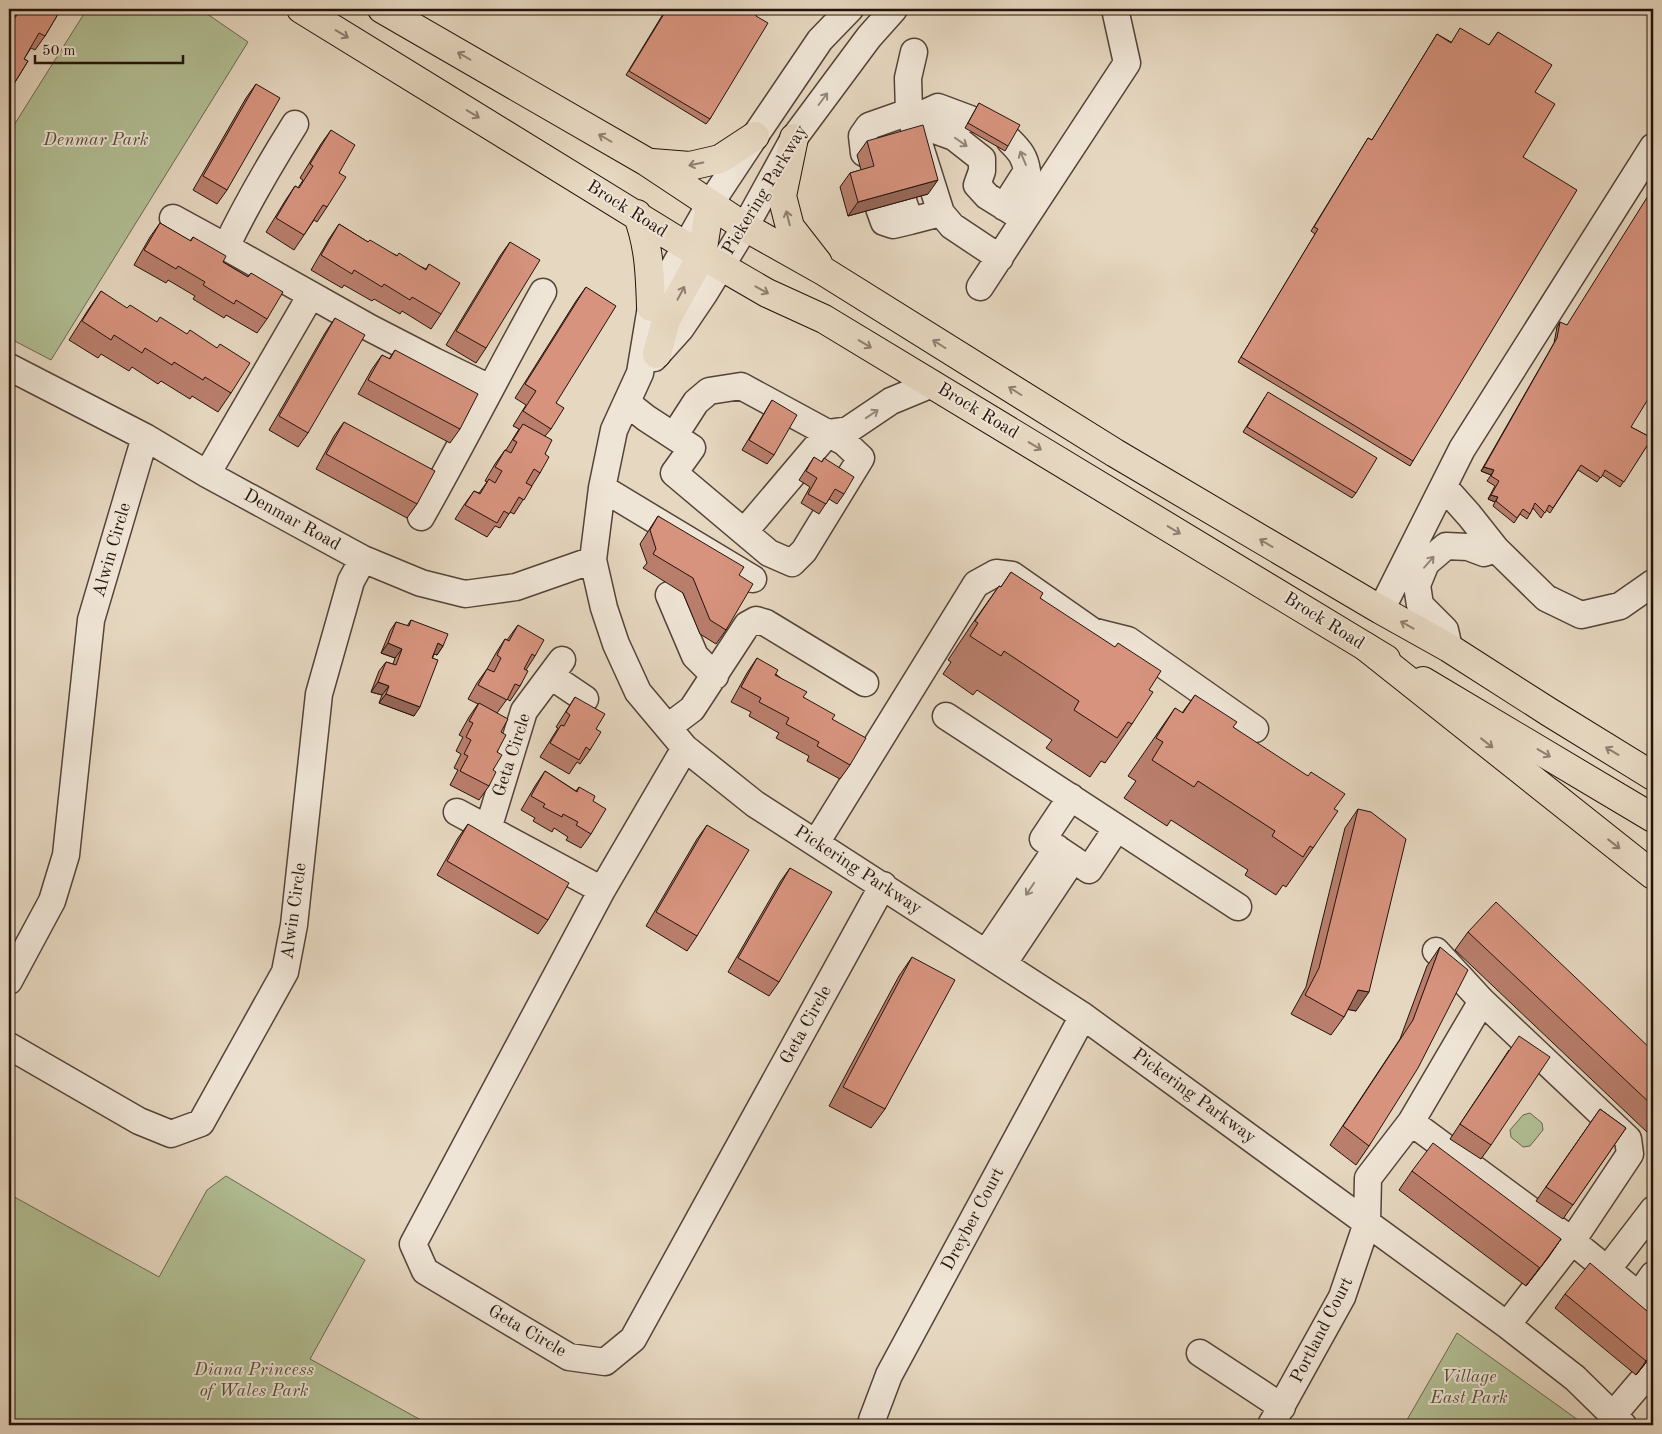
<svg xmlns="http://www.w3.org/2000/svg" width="1662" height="1434" viewBox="0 0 1662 1434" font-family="'Old Standard TT',serif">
<rect width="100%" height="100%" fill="#e6d7c0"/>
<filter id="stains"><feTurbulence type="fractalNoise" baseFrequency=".004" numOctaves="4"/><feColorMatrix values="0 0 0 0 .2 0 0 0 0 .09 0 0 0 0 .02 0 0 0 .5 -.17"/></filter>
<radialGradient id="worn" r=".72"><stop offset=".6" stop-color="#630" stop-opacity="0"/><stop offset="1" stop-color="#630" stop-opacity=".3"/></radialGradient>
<path fill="#b2bf95" stroke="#6b6850" d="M87,9H200L248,42L51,360L9,338V133Z
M1530,1113L1542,1123L1543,1130L1530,1146L1523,1147L1511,1137L1510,1130L1523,1115Z
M226,1176L365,1260L310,1359L430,1425H9V1194L159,1277L207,1190Z
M1457,1333L1585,1425H1404Z"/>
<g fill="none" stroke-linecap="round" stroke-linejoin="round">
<g stroke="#544338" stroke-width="29">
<path id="minor" d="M850,9L820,40L755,136L710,204L651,307L640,373L614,430L602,488L593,560L604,608L616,644L638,692L685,748L755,804L1083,1016L1507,1325L1575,1378L1623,1425
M914,52L908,78L909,112L941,213L952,226L1000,258
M923,114L932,129L954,137L982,159V171L977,185L987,196L1024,219
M295,124C270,164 246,205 226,247L370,328L434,361L490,388
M864,153L862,136L869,126L909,112L923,114L938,107L970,119
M903,201L910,221L941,213
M1004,207L1027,171C1025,157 1020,151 1010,141
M879,208L884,222L893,225L910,221
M173,218L226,247
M980,287L1127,63L1115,9
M654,358L681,328L704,294L745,227L794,138L869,37L894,9
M9,367L145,437L207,474L363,559L421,583L465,594L516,587L593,560
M627,403L646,418L692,448L674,473L769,553L792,563L804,551L861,458L844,442L741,386L709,391L696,402L674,436
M207,474L311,295
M1444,487L1469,515L1496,549L1484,553L1468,547L1446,546L1426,563L1417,585L1420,605L1445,630L1449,648
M602,488L753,579
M421,517C463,443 501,367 543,292
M744,532L828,433L848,430L891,401L932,384
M1496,549L1546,598L1581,615L1620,606L1653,583
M669,595L695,656L715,676
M1381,610L1462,449L1653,147
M551,676L585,699
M946,716L1238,907
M668,727L692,709L747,625L756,620L766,623L865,683
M685,748L602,890L413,1244L425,1271L569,1357L605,1362L633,1339L883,885
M1071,797L1043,839L1089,870L1117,828
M457,812L602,890
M488,829L524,711L562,660
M816,843L976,584L996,573L1012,575L1092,631L1128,640L1255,729
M986,953L1057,848
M1003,964L1073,859
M9,981L52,901L66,855L91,620L145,437
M9,1046L139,1121L171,1134L201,1123L285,972L294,925L319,694L351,581L363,559
M1411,1122L1572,1241L1630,1154L1628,1139L1482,1001L1436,951
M1607,1270L1653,1210
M1639,1295L1653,1275
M1507,1325L1572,1241L1653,1307
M1200,1353L1282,1407
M1613,1415L1653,1368
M873,1425L872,1420L889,1375L1083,1016
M1271,1425L1342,1297L1367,1223L1368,1178L1411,1122L1482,1001"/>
</g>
<g stroke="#24120b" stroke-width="30">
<path id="major" d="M301,9L686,246L767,293L824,319L1386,659
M382,9L647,162L745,227L825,272L1115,453L1381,610L1449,648L1549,712L1653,776
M794,138L782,196L790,227L818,263
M652,163L690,166L720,159L755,136
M637,214C649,244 650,274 651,307
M657,354L666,320L702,255L710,204
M1423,681L1653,818"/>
</g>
<g stroke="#24120b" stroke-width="30">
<path id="highway" d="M1366,647L1653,875"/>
</g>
<use href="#minor" stroke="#efe5d6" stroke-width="26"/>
<use href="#major" stroke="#e6d7c0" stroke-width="28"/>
<use href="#highway" stroke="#e6d7c0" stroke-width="28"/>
</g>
<path fill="#b97e6c" stroke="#24120b" d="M19,9H61L45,36L35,50L31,48L24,59L28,61L9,92V16L14,18Z
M666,9H760L756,16L710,119L706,124L626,75Z
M1498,32L1535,92L1523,157L1413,461L1410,466L1238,362L1315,234L1311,231L1365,143L1368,138L1372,140L1437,34L1451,42L1489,45Z
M256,84L227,190L217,204L193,190L246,98Z
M979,103L1008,146L1005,151L965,128Z
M331,130L339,173L327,207L317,222L314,220L294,250L266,232L285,201L295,186L298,188L303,180L300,178L321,144Z
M867,141L928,194L848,216L840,187L850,173L861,170L857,155Z
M160,223L190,241L193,237L223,262L248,277L251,273L267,319L257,333L226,315L224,318L193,299L195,296L168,280L166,283L134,265L150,237Z
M339,224L368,242L426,269L429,264L441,314L431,329L402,311L400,314L374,299L372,301L344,285L342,288L311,270L329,239Z
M510,242L486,348L476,363L446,345L500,256Z
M586,287L556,403L551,429L545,436V454L540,473L514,514L510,512L500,528L495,526L487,537L455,519L464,505L474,491L479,493L487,482L485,481L495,464L505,450H506L519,429L513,426L526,405L515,398L576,301Z
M101,291L231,393L218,412L192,396L190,399L161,381L158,384L132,367L129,371L101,354L98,358L69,340L88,310Z
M335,318L308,433L298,447L269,430L325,333Z
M1560,322L1631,427L1652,438L1620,487L1602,475L1597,482L1578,470L1550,513L1546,510L1541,518L1533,508L1527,519L1520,514L1514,523L1493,506L1495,502L1488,499L1495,486L1487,481L1491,475L1481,471L1554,343L1557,327Z
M395,350L460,429L450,443L358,394L372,369L382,355L389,359Z
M1265,397L1356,493L1352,498L1243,432Z
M772,400L774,455L767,464L742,450Z
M344,422L417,504L407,518L316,469L334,436Z
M814,457L844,494L837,504L829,499L819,514L801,503L810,487L799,480Z
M658,516L739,575L726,630L716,644L700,634L683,593L643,568L647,563L640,544Z
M1011,572L1040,598L1149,690L1132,724L1105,763L1101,761L1090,777L1046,748L1052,740L977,690L973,695L943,674L951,662L948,660L972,624L999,586L1001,587Z
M411,620L443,646L437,655L434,654L414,716L379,703L382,695L371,692L379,671L386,662L393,664L395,658L381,653L390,631L396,622L407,626Z
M518,625L535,656L526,670L520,686L510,701L507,699L497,713L501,732L493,770L489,786L479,800L450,785L458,770L454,768L461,754L456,751L463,737L459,735L469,717L478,704L468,699L477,683L487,669L496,653L505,639L507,640Z
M757,658L803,697L832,719L850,765L840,779L807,761L809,756L776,738L779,733L749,716L751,712L731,702L747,673Z
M1195,695L1233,727L1334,809L1313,848L1286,887L1283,885L1276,895L1245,875L1248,870L1171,820L1167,826L1124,798L1136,781L1128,776L1148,747L1175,708L1182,713Z
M575,697L596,729L590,750L580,764L577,762L569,774L540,757L558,728L556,727Z
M545,771L576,791L579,787L593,801L591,834L581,848L566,840L568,837L554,828L552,832L533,821L535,818L521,810L535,786Z
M1358,809L1356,1011L1348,1009L1344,1017L1331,1035L1291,1014L1306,987L1345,828Z
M468,824L548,920L538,934L437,875L458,838Z
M707,825L697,936L687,951L646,926L697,839Z
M790,868L779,982L769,996L728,972L780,882Z
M1468,932L1653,1051V1130L1649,1134L1455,950Z
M1440,947L1369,1146L1356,1165L1330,1145L1400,1039L1427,966Z
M912,957L885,1109L871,1128L829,1106L899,976Z
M1509,1050L1491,1145L1481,1159L1450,1139Z
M1600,1109L1626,1128L1563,1219L1536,1201Z
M1412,1171L1561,1239L1526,1286L1399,1190Z
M1565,1294L1653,1354L1636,1375L1555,1308Z"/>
<path fill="#966758" stroke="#24120b" d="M938,180L928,194L848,216L858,202Z
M1484,467L1494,470L1491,475L1481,471Z
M1491,495L1498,497L1495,502L1488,499Z
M388,643L402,649L395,658L381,653Z
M438,643L443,646L437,655L431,653Z
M378,682L389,686L382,695L371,692Z
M386,694L420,707L414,716L379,703Z
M1358,990L1369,992L1356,1011L1345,1009Z
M1561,1239L1548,1258L1526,1286L1540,1268Z
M1653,1352V1354L1636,1375L1646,1361Z"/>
<path fill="#d7937e" stroke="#24120b" d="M21,9H61L45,36L39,33L24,59L28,61L10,90L9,89V16L10,15L15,18Z
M667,9H760L756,16L768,23L710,119L629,71Z
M1460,28L1489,45L1498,32L1552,65L1535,92L1555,104L1523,157L1577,190L1413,461L1241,357L1318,229L1314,227L1368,138L1372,140L1437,34L1451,43Z
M256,84L280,98L227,190L203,176Z
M979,103L1020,125L1008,146L968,123Z
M923,125L938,180L858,202L850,173L874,166L867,141Z
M331,130L355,145L339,173L346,177L327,207L323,205L304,235L276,218L295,186L299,188L313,166L310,164Z
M1653,188V391L1631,427L1652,438L1624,482L1605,470L1601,478L1581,465L1553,508L1549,505L1545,513L1535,503L1530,514L1523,509L1517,518L1496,501L1498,497L1491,495L1499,481L1491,476L1494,470L1484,467L1557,338L1560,322L1567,325Z
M160,223L191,241L193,237L226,256L223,262L248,277L251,273L283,292L267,319L236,300L234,304L203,285L205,282L178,266L176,269L144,250Z
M339,224L368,242L370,240L397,256L399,253L426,270L429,264L460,283L441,314L412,297L410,300L384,284L382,287L354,270L352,274L321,255Z
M510,242L540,260L486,348L456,331Z
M586,287L616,306L556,403L564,408L551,429L523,411L536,391L525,384Z
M101,291L127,308L130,305L157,322L160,317L187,334L190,330L217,348L220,344L250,363L231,393L205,377L203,380L174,362L172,365L145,348L142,353L114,335L111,340L82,321Z
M335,318L365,335L308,433L279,416Z
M395,350L478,394L460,429L368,380L382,355L390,359Z
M1268,392L1377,458L1356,493L1247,427Z
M772,400L797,415L774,455L749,440Z
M344,422L435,471L417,504L326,454Z
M523,424L552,440L545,454L549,457L540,473L534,469L526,483L532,486L524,500L519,497L509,514L504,511L497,523L465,505L474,491L480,494L489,479L495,483L502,471L495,467L505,450L511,453L517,442L513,440Z
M814,457L822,462L824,458L854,477L844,494L835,489L826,504L808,494L817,478L806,471Z
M658,516L744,567L739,575L753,584L726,630L710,620L693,578L653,554L656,549L650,530Z
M1011,572L1043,593L1040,598L1115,647L1118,643L1161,671L1149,690L1153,692L1132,724L1128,722L1117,738L1074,710L1079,701L1004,651L1001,656L970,636L978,623L975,621L999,586L1001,587Z
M411,620L448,634L443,646L438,643L432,658L438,660L420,707L386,694L389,686L378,682L386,662L396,665L402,649L388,643L396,622L409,626Z
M518,625L544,640L535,656L532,654L524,669L528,671L520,686L515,684L507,700L478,685L487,669L494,672L501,658L497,655L505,639L509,641Z
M757,658L778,670L775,675L807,692L803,697L835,715L832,719L866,738L850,765L817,746L819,742L786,724L789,718L759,702L761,698L741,687Z
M1195,695L1237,722L1233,727L1308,776L1311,772L1345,794L1334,809L1338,811L1313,848L1310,846L1303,857L1272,836L1275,831L1198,781L1194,787L1152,760L1163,742L1156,738L1175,708L1183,713Z
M575,697L605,714L596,729L601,732L590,750L586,747L579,760L550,743L561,725L564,726L570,715L566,712Z
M479,703L508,719L501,732L506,735L497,752L502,755L493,770L496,772L489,786L460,771L468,756L464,754L471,740L466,737L473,723L469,721Z
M545,771L577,792L579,787L595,796L593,801L606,809L591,834L576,825L578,822L563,814L562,817L543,807L545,804L531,796Z
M1358,809L1371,812L1406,839L1369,992L1358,990L1344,1017L1305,995L1319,968Z
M468,824L569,883L548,920L447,861Z
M707,825L749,850L697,936L656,912Z
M790,868L832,892L779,982L738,958Z
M1496,902L1653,1051V1106L1468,932Z
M1440,947L1468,970L1418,1068L1369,1146L1343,1126L1413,1020Z
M912,957L955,980L885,1109L843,1087Z
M1519,1036L1550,1057L1491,1145L1460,1124Z
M1600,1109L1626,1128L1573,1205L1546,1187Z
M1433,1143L1561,1239L1540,1268L1412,1171Z
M1590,1263L1653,1316V1352L1646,1361L1565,1294Z"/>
<defs><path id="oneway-shaft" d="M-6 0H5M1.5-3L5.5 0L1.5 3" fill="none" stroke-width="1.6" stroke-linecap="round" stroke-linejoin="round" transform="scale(1.25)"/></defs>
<g stroke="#8f7e6f">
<use href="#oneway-shaft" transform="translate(342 34) rotate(31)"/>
<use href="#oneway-shaft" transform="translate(464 56) rotate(-150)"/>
<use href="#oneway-shaft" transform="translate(473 114) rotate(31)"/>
<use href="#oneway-shaft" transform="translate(605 138) rotate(-150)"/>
<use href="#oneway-shaft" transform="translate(696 164) rotate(168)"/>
<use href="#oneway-shaft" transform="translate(788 218) rotate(-104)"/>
<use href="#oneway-shaft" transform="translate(762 290) rotate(29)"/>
<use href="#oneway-shaft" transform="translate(681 293) rotate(-62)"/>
<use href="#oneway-shaft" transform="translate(865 344) rotate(31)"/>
<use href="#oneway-shaft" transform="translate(939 344) rotate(-148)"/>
<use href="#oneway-shaft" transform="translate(1015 391) rotate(-148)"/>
<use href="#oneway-shaft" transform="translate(1035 446) rotate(31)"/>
<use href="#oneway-shaft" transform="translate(1174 530) rotate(31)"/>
<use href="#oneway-shaft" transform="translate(1266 543) rotate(-149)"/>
<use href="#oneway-shaft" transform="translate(1407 625) rotate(-151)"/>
<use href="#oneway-shaft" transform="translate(1487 743) rotate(38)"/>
<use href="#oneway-shaft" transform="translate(1612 751) rotate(-149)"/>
<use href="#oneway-shaft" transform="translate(1544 753) rotate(31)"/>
<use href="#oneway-shaft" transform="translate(1614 844) rotate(38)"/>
</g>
<g stroke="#94867b">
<use href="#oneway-shaft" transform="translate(823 99) rotate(-53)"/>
<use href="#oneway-shaft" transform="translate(961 142) rotate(35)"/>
<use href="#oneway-shaft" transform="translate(1023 158) rotate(-113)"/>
<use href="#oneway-shaft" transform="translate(872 414) rotate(-34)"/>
<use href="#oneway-shaft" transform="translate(1429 562) rotate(-49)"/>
<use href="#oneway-shaft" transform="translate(1030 889) rotate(124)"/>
</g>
<g text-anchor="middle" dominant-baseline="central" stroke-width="4" stroke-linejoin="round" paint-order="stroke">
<g font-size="18" font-style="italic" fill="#564f3b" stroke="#efe5d6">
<text x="96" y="140">Denmar Park</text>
<text x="254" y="1370">Diana Princess<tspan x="254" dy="21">of Wales Park</tspan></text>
<text x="1469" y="1377">Village<tspan x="1469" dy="21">East Park</tspan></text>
</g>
<g font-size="18" fill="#24120b" stroke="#efe5d6">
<text transform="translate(765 190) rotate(-59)">Pickering Parkway</text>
<text transform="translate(627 209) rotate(32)">Brock Road</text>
<text transform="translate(978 411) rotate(31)">Brock Road</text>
<text transform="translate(292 520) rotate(29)">Denmar Road</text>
<text transform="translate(112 550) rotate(-74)">Alwin Circle</text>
<text transform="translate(1324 621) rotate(32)">Brock Road</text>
<text transform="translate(512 755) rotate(-72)">Geta Circle</text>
<text transform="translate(858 870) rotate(33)">Pickering Parkway</text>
<text transform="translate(294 911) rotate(-82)">Alwin Circle</text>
<text transform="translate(806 1025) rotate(-61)">Geta Circle</text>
<text transform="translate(1194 1096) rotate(36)">Pickering Parkway</text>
<text transform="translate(973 1219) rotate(-62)">Dreyber Court</text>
<text transform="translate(1322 1330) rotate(-63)">Portland Court</text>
<text transform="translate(527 1331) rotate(30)">Geta Circle</text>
</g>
</g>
<rect width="1662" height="1434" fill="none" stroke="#e6d7c0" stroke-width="30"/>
<rect x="10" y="10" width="1642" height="1414" fill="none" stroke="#24120b" stroke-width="2.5"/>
<rect x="15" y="15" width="1632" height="1404" fill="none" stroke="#24120b"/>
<path d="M35 55v8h148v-8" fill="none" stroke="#24120b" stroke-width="2.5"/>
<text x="42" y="55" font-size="15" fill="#24120b" stroke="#efe5d6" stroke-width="4" paint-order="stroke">50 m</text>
<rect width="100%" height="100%" filter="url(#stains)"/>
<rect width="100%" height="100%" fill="url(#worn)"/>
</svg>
